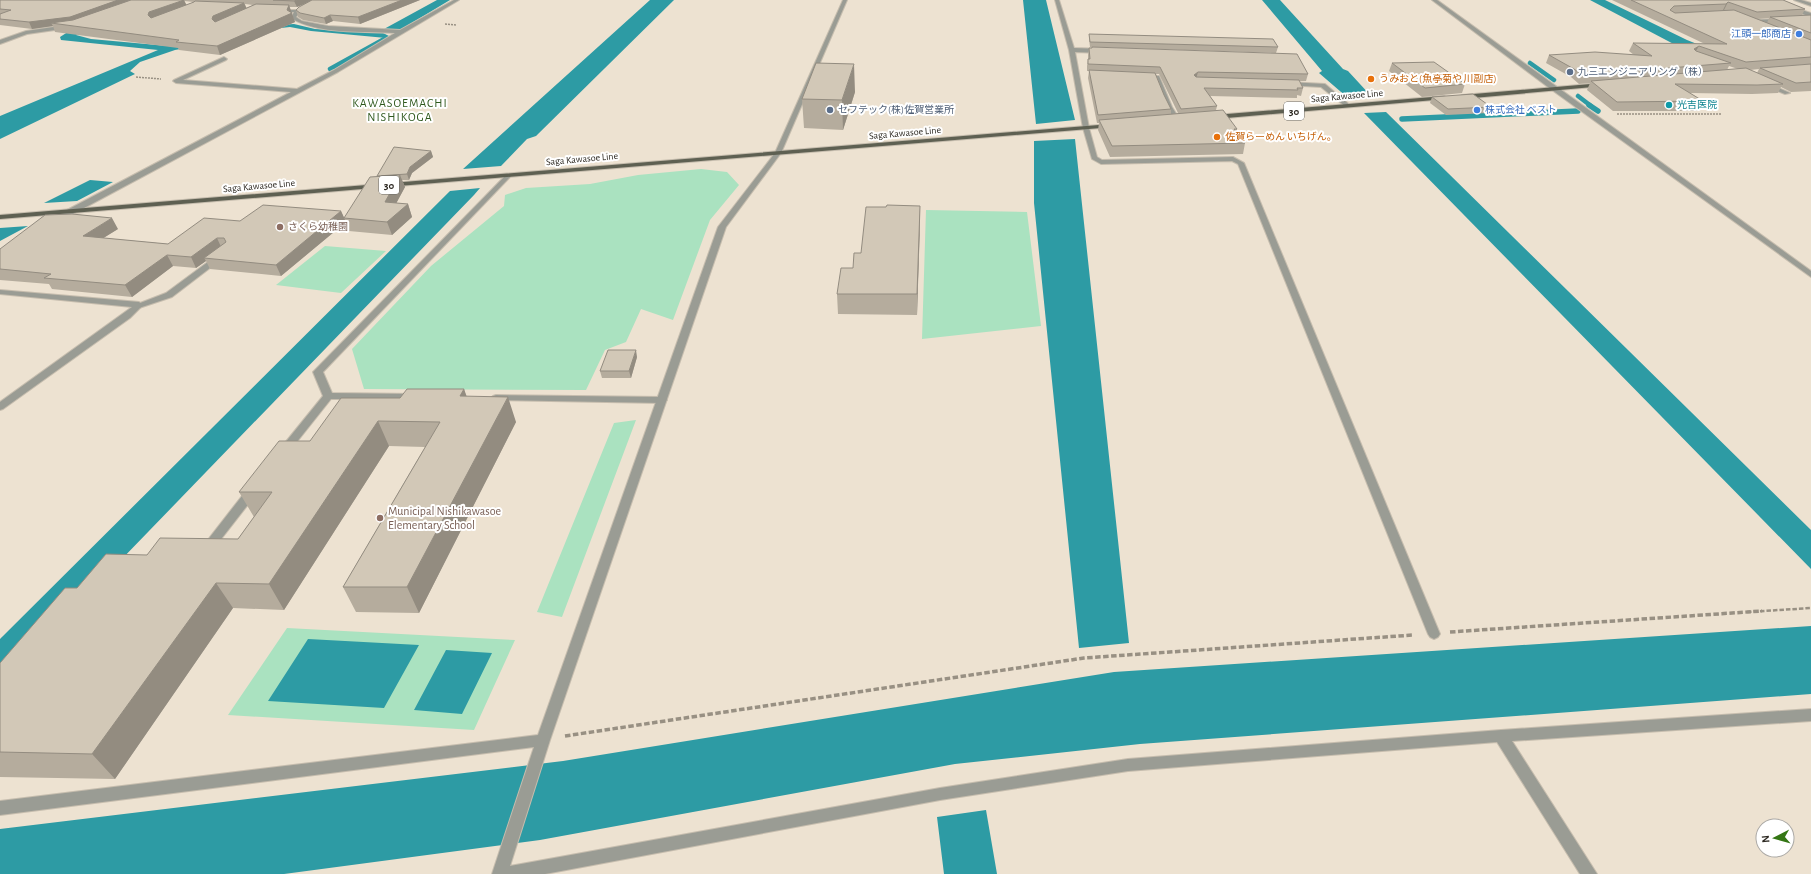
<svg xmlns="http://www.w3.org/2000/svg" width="1811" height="874" viewBox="0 0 1811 874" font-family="'Alegreya Sans','Noto Sans JP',sans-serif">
<rect width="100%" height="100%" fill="#ede2d1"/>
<path fill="#aae2c0" d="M701,169L727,172L739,185L710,220L673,320L641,309L626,342L605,350L586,390L364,389L352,349L431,266L504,206L505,195L526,188L590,184L638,175Z
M926,210L1027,212L1041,326L922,339Z
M325,246L386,251L341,293L276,285Z
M636,420L562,617L537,612L614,423Z
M287,628L515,640L474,730L228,715Z"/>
<path fill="#2d9ba4" d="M437,0H450L400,30L384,29Z
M650,0H674L536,136L527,139L501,166L463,169Z
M1023,0H1046L1075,120L1036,124Z
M1262,0H1280L1343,69L1348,71L1371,96L1348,98L1319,73L1322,71Z
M1590,0H1605L1687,40L1722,54L1685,50Z
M294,24L315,29L383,33L389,36L386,38L311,31L290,27L281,28L252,36L175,50L140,62L130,71L135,74L0,139V116L158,50L61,40L60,37L74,28L88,26L76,35L91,39L179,47L278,25Z
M1386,112L1811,530V569L1364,113Z
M1075,139L1129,643L1079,648L1034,203V141Z
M90,180L113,182L77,201L44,203Z
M480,188L474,195L0,685V639L450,191Z
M28,226L0,241V228Z
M1811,626V694L1140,744L955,764L540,840L284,874H0V829L563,761L1114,672Z
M308,639L419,645L384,708L268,701Z
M446,650L492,653L462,714L414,710Z
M986,810L997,874H944L937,817Z"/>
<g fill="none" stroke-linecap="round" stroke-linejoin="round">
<path stroke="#2d9ba4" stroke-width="4.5" d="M1530,63L1554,80
M330,69L386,38
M1578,96L1591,106"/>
<path stroke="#2d9ba4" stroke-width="5.5" d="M1589,105L1598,111
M1402,119L1578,111"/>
<g stroke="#c6bdae" stroke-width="2">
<path id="lane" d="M1765,84H1769L1790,93L1785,94L1765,86Z
M507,174L512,175L323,372L332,393L414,394L419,397L417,399H331L288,453H280L279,451L280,449L323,396L313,372L315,370Z
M216,256H222L223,258L172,297L139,308L135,305L166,293Z
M496,395L662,397L667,400L662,403L493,400L491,398L493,396Z
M253,486L258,490L257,493L218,543H210L208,540L210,537L249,487Z"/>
</g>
<g stroke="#c6bdae" stroke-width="2">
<path id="street" d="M317,0H323L300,12L296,17L302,21L328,26L400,30L454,0H459L338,72L56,223H50V219L291,92L176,83L173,81L174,80L224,57L227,59L226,60L183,80L297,89L334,70L395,33C364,31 318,35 291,18L294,12H277L275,11L277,10H297Z
M843,0H847L781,153L726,227L550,740L510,866L940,788L1128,759L1501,730L1811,709V721L1512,741L1597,874H1580L1497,742L1128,771L940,800L545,874H492L534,747L0,815V801L538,735L718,227L775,153Z
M1055,0H1059L1074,48L1102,49L1105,51L1102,53L1075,52L1089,128L1097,157L1102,160L1233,157L1244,163L1440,634L1438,637L1434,639L1430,637L1428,634L1238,164L1232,161L1101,164L1092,159L1083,128L1069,50Z
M1432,0H1437L1811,271V277L1552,90Z
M1764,0H1771L1811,13V17Z
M1794,0H1801L1811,3V6Z
M1781,19L1783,22L1751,24L1748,22L1751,20Z
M67,25L69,28L27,34L0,44V40L26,31Z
M1142,76H1159L1172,107L1180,120L1179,121H1175L1166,107L1155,79H1144L1141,77Z
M1288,82L1325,84L1351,106L1346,107L1321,87L1286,85V83Z
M0,290L139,302L143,305L130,318L3,409L0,410V402L132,307L0,294Z"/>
</g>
<g stroke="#c6bdae" stroke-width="2">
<path id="primary" d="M1602,83L1604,84V86L1462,99L1459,97L1462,95Z
M1444,96L1446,97V99L1215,119L1212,117L1215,115Z
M1111,124L1114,126L1113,127L0,219V215Z"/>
</g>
<path stroke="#989083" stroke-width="1.5" stroke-dasharray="2 1" stroke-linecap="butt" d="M445,24L457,25
M136,77L161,79
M1617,114H1721"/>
<path stroke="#989083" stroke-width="2.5" stroke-dasharray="4.5 2" stroke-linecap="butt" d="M1747,612L1811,608"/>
<path stroke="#989083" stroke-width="3.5" stroke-dasharray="5.5 2.5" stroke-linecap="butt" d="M1450,632L1762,611
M565,736L1084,658L1413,635"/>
<use href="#lane" fill="#9a9c94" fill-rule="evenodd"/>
<use href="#street" fill="#9a9c94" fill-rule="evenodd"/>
<use href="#primary" fill="#5e6052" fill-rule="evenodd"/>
</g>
<path fill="#b5ac9d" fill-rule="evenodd" d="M0,0H420L360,24L333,21L326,24L303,20L298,17L296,10L302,5L297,7H289L295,22L220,55L179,50L178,48L55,32L53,26L32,29L0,25ZM184,1L194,2L186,5ZM245,4L253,5L246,8Z
M1612,0H1783L1805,9L1802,15H1811V91L1791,92L1781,87L1778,93L1752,94L1690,93L1703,101L1698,111H1613L1587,90L1590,83L1579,84L1571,77L1546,63L1549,55H1634L1629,51L1633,43L1705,44ZM1769,18L1767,23L1758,19ZM1729,66L1738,69L1727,70ZM1759,69L1757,73L1750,70Z
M1089,34L1278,47L1276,53L1090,47L1089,39Z
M1089,48L1308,74L1306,81H1299L1303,88L1301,96L1297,95V98L1210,96L1217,106L1216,110L1237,129V132L1245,143L1243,154L1110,157L1098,130L1099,123H1097L1088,78L1089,71H1087V66L1088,59V55ZM1156,74H1159L1178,113L1171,114V109L1164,95Z
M1392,63L1465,84L1462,93L1422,97L1389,71Z
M855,92L843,130L804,128L802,99Z
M1432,97L1491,107L1489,113L1446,115L1430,103Z
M431,151L433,157L412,173L409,180H402L405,187L396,203L408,204L412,217L392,235L349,231L344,218L377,177V176Z
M920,206L917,315L838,314L837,294L853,268L886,207Z
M341,211L346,222L281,276L210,269L206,261L196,268L173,266L132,297L52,289L49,284L0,280V249L118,229L103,238L168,244L240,221Z
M637,357L631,378H602L600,371Z
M464,389L466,396L516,422L419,613L356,612L343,587L425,447L389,446L284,610L233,608L115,779L0,777V663L147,555L238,539L254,517L239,492L310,441L400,398Z"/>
<path fill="#938c80" d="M118,0H138L74,24L51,23L53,26L32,29L29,22Z
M184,0L188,8L152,21L148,15L149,12Z
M297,0H313L297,7L294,1Z
M402,0H420L360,24L358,17Z
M1728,2L1724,10L1722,12L1726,4Z
M244,3L248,11L216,25L212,19L213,16Z
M289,5L295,22L220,55L217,46Z
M330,15L333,21L326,24L324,18Z
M1699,46L1694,54V49Z
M854,64L855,92L843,130L842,100Z
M1198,72L1196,79L1194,75Z
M431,151L433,157L412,173L409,180L407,174L410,167Z
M400,175L405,187L390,215L385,202Z
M408,204L412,217L392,235L387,222Z
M920,206V225L917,315V294Z
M341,211L346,222L281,276L276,265Z
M112,218L118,229L89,247L83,236Z
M217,238L222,249L204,258L206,261L196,268L191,257Z
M167,255L173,266L132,297L125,285Z
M636,350L637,357L631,378L629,371Z
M464,389L473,414L460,396Z
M508,397L516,422L419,613L407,587Z
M378,421L389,446L284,610L269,584Z
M216,583L233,608L115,779L92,754Z"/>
<path fill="#d2c8b7" stroke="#938c80" d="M0,0H118L70,17L29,22L0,19V14L11,10L0,9Z
M131,0H184L149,12L148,15L151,18L194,2L195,1L244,3L213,16L212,19L215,22L256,4L289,5L287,10L292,13L217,46L176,42L179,40L51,23L73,20Z
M273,0H297L294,1Z
M312,0H402L358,17L330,15L324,18L300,13L296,10L299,7Z
M1631,0H1783L1805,9L1757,12L1728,2L1726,4L1674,6L1670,10L1675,13L1734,10L1811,40V57L1746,62L1699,46L1694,49L1696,51L1731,63L1582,75L1574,69L1549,55L1595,52L1652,56L1633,43L1727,44Z
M1811,15V33L1770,17Z
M1089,34L1273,39L1278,47L1090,42Z
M1092,47L1297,54L1308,74L1198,72L1194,75L1196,77L1299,80L1303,88H1297L1298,90L1204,88L1217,106L1181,109L1160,67L1088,64V59H1090L1089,48H1092Z
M1434,62L1465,84L1425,88L1392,63Z
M816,63L854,64L842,100L802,99Z
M1811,64V82L1796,83L1760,68Z
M1746,68L1783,84L1757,85L1675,84L1703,101L1617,102L1591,81Z
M1089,70L1155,73L1164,95L1171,109L1098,115Z
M1473,94L1491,107L1448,109L1432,97Z
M1223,110L1237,129H1234L1245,143L1112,146L1099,120Z
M394,147L431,151L410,167L407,174L377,176Z
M400,175L385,202L408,204L387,222L344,218L370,177Z
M263,205L341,211L276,265L204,258L226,242L224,238H217L191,257L167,255L125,285L44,278L51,274L0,269V249L45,215L72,214L112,218L83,236L168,244L204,218L240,221Z
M887,205L920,206L917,294H837L841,268H853L854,253H861L866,207H886Z
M608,350H636L629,371H600Z
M407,389H464L460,396L508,397L407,587H343L440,422L378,421L269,584L216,583L92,754L0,752V663L65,588H77L106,554L147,555L160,538L238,539L272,492H239L279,441H310L341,398H400Z"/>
<g fill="#3f7fe0" stroke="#fff" stroke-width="1.5">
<circle cx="1799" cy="34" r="4"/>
<circle cx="1477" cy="110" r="4"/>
</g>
<g fill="#5c6f8a" stroke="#fff" stroke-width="1.5">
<circle cx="1570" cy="72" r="4"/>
<circle cx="830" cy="110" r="4"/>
</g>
<g fill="#e8710a" stroke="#fff" stroke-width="1.5">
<circle cx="1371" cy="79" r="4"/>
<circle cx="1217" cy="137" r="4"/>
</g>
<circle fill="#0f9aa8" stroke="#fff" stroke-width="1.5" cx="1669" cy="105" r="4"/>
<g fill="#8d6e63" stroke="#fff" stroke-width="1.5">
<circle cx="280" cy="227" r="4"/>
<circle cx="380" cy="518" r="4"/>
</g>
<g text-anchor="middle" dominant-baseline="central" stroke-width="4" stroke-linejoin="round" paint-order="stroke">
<g font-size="10" fill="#366cbe" stroke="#fff" text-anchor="end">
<text x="1791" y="34">江頭一郎商店</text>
<text x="1485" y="110" text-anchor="start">株式会社 ベスト</text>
</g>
<g font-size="10" fill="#4e5e75" stroke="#fff" text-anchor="start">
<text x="1578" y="72">九三エンジニアリング（株）</text>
<text x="838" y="110">セフテック(株)佐賀営業所</text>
</g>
<g font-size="10" fill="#c56008" stroke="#fff" text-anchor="start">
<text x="1379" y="79">うみおと(魚亭菊や 川副店)</text>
<text x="1225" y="137">佐賀らーめん いちげん。</text>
</g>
<g font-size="10" fill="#2c2821" stroke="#fff">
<text transform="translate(1347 96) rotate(-5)">Saga Kawasoe Line</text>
<text transform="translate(905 133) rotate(-5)">Saga Kawasoe Line</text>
<text transform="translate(582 159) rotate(-5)">Saga Kawasoe Line</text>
<text transform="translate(259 186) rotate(-5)">Saga Kawasoe Line</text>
</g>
<g font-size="10" fill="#0d838f" stroke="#fff" text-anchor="start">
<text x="1677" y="105">光吉医院</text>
</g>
<g font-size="10" fill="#785e54" stroke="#fff" text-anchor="start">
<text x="288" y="227">さくら幼稚園</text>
</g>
<g fill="#fff" stroke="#6b6864" stroke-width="1">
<rect x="1284" y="102" width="20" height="18" rx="3"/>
<rect x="379" y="176" width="20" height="18" rx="3"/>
</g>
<g font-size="11" font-weight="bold" fill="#2c2821">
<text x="1294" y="111">30</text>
<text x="389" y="185">30</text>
</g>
<g font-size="12" letter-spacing="1" fill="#2e581d" stroke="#fff">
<text x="400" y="103">KAWASOEMACHI<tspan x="400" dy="14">NISHIKOGA</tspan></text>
</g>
<g font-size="12" fill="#785e54" stroke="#fff" text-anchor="start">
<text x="388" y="511">Municipal Nishikawasoe<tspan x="388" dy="14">Elementary School</tspan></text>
</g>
</g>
<g transform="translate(1775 838) rotate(264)"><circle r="19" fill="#ffffff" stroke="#aba9a6"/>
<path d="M0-3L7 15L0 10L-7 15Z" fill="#347614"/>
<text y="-6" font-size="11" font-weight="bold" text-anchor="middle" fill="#2c2821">N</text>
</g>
</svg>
